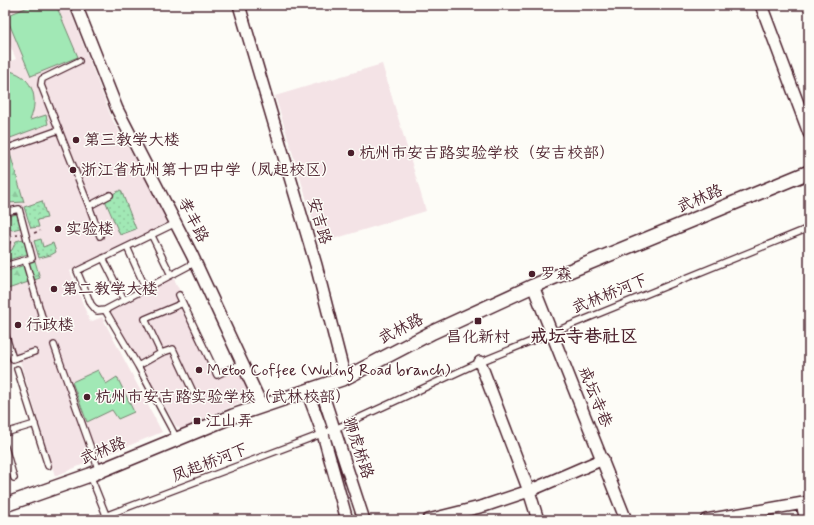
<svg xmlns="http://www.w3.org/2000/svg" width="814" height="525" viewBox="0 0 814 525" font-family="Mynerve,'LXGW WenKai TC',sans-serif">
<defs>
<pattern id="grass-dots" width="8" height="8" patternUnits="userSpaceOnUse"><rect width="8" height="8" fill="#a1e8b5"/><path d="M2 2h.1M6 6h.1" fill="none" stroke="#8cc79c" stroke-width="1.8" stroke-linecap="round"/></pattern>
<pattern id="forest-firs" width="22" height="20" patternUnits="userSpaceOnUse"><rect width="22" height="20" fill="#a1e8b5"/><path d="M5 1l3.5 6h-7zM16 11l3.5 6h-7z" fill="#8cc79c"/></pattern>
</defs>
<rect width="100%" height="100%" fill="#fdfcf7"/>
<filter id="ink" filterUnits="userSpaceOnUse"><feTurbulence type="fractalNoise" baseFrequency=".025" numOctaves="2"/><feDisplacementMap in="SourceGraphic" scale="8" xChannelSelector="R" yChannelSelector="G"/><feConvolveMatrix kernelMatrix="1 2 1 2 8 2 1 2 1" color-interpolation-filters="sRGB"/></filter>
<g filter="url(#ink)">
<path fill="#f4e3e6" d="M5,5H68L112,119L170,221L70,271L90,322L102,317L162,432L55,476L20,361L5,366V63L16,59L5,34Z
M382,64L426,211L320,243L275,96Z
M173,277L218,369L237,362L253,397L181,429L176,426L110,311Z"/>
<path fill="url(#grass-dots)" stroke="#768470" d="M121,190L136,229L120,235L104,198Z
M42,201L47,218L37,220L39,227L31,228L24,207Z
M17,214L24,227L12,230L5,226V217Z
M27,238L31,253L5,261V253L12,250L16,241Z
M41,239L43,247L53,243L56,252L51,255L39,258L34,241Z"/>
<path fill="url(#forest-firs)" stroke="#768470" d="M9,150L24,202L8,203L5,192V152Z
M35,261L40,278L5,290V272Z"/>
<path fill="#a1e8b5" stroke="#768470" d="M33,5H56L78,57L31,76L6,16Z
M5,70C32,74 40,97 30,120L46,115L48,124L5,140Z
M98,370L106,384L117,377L134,412L118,419L112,410L87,422L72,382Z"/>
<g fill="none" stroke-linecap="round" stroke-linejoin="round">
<g stroke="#4a1f2b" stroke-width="8">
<path id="service" d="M79,61L42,79L41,85L89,206L110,195
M5,149L59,130
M89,206L100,236
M5,212L19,209L32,258L5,266
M176,223L77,271L91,304L97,311L105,310L138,366L177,439
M151,234L171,275
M127,247L146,289
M103,258L124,300
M25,260L45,327
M179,295L217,375L242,363
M183,303L145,319L161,353L173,349L193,392
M105,310L196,262
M5,333L13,359L34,352
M54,345L99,471
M138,366L161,353
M17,369L48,466
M5,433L35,424
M5,447L14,478
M90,475L108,520
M94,520L335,429L480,362L809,228"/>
</g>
<g stroke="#4a1f2b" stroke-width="14">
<path id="minor" d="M76,5L117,109L192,255L262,406
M239,5L316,265L345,378
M761,5L809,133
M533,286L626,520
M480,362L529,491L538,520
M320,386L364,520
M307,391L323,434L347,520
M802,504L806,520
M428,520L484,506L529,491L603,459
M706,520L809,502"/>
</g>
<g stroke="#4a1f2b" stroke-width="16">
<path id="tertiary" d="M5,505L90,475L233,416L345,378L433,332L533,286L809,172"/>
</g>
<path stroke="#4a1f2b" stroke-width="1.5" stroke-dasharray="3 3" stroke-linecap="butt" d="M5,231C12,236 12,244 5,248
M34,233L40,231
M10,236L18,235"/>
<use href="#service" stroke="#fdfcf7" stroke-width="5.5"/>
<use href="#minor" stroke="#fdfcf7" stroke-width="11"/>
<use href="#tertiary" stroke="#fdfcf7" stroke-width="13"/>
</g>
</g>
<g fill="#4a1f2b" stroke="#fdfcf7" stroke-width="1.5">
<circle cx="76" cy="140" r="4"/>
<circle cx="351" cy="153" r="4"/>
<circle cx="73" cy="170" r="4"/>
<circle cx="58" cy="229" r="4"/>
<circle cx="532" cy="274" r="4"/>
<circle cx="54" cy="289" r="4"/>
<rect x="474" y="317" width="8" height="8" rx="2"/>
<circle cx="18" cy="325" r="4"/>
<circle cx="199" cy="370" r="4"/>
<circle cx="87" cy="397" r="4"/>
<rect x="193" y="417" width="8" height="8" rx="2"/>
</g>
<g text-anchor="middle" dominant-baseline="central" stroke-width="3" stroke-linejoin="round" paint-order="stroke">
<g font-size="16" fill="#4a1f2b" stroke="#fdfcf7" text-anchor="start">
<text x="84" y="140">第三教学大楼</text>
<text x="359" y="153">杭州市安吉路实验学校（安吉校部）</text>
<text x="81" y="170">浙江省杭州第十四中学（凤起校区）</text>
<text x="66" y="229">实验楼</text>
<text x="540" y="274">罗森</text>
<text x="62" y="289">第二教学大楼</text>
<text x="26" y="325">行政楼</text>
<text x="478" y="337" text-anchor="middle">昌化新村</text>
<text x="207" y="370">Metoo Coffee (Wuling Road branch)</text>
<text x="95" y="397">杭州市安吉路实验学校（武林校部）</text>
<text x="205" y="421">江山弄</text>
</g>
<g font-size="16" fill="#4a1f2b" stroke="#fdfcf7">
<text transform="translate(700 199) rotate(-23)">武林路</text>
<text transform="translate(193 220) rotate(63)">孝丰路</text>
<text transform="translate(319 221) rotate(74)">安吉路</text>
<text transform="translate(610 294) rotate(-22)">武林桥河下</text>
<text transform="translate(401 329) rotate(-27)">武林路</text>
<text transform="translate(595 397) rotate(68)">戒坛寺巷</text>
<text transform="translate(358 448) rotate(72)">狮虎桥路</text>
<text transform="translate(103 451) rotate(-22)">武林路</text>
<text transform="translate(210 463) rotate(-21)">凤起桥河下</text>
</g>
<g font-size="18" font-weight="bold" fill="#4a1f2b" stroke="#fdfcf7">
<text x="584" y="337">戒坛寺巷社区</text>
</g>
</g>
<rect width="814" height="525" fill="none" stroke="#fdfcf7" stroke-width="20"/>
<rect x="10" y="10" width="794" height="505" fill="none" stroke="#4a1f2b" stroke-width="1.5" filter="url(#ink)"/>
</svg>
